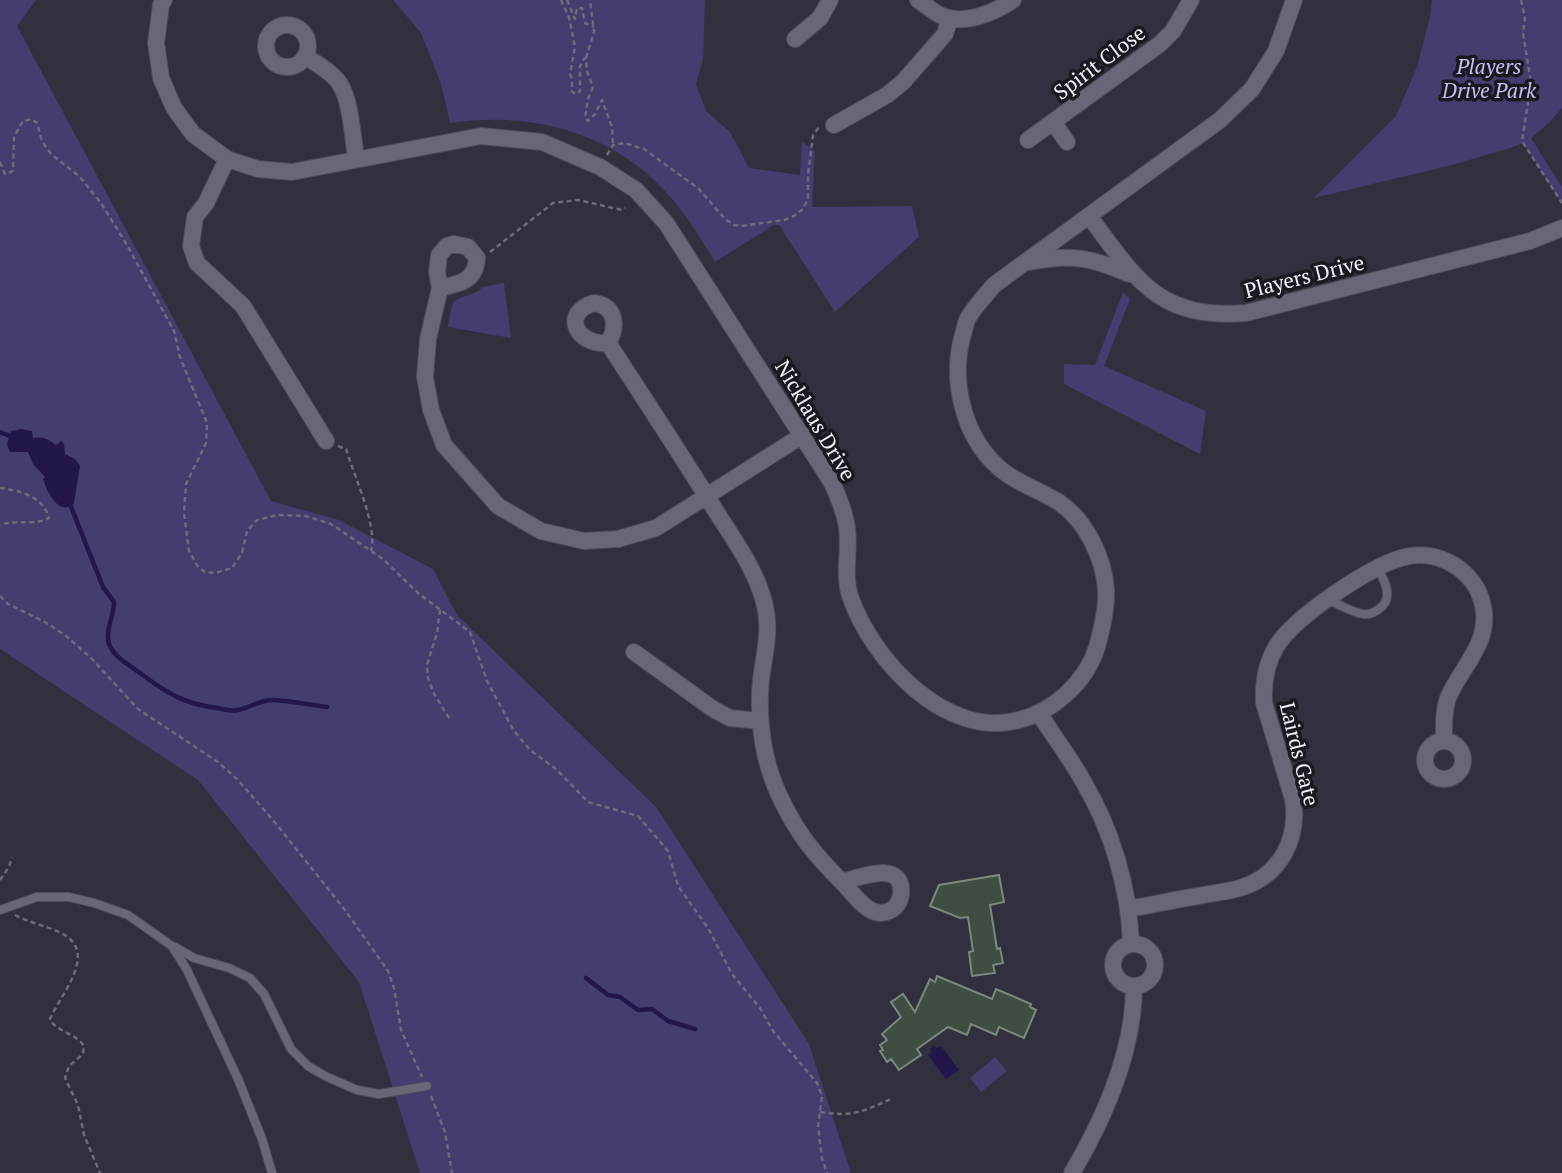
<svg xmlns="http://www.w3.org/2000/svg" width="1562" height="1173" viewBox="0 0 1562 1173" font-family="'PT Serif',serif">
<rect width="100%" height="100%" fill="#31303e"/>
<path fill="#443d70" d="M0,0H36L17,26L271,501L339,520L433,569L457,615L657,808L809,1044L851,1173H420L359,982L198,780L0,649Z
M393,0H705L703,59L696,85L706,111L730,132L749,168L800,175L802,142L815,151L812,207L912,206L919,237L835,312L779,225H774L715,262C702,241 689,219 673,200C616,132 534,111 450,123L441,84L421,33Z
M1432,0H1562V108L1550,122L1531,138L1562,187V204L1523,143L1507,149L1452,165L1314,198L1396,116L1417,67L1430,17Z
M504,283L511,338L448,327C454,294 451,303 479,291L482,287Z
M1123,292L1130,299L1104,366L1206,411L1200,454L1064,384V364L1095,365Z
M995,1057L1007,1071L981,1092L970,1078Z"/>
<path fill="#22164b" d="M21,429L32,431L33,438C43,436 49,439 56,445L61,441L64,444L65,454L75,459L80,466L74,503C60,518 47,492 43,479L45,477L33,464L28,452H10L7,444L11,431Z
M934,1045L937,1048L941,1046L959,1070L946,1079L928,1055L932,1052L930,1049Z"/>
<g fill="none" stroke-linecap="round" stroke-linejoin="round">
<path stroke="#22164b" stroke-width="4.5" d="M0,432L12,437
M70,504L103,587L114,602C114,616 105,630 109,644C113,656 129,665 140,673C165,692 184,704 217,708C224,709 231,712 238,710C250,708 261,699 274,700C291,701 310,705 327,707
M586,978L608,995L620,997L638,1010L652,1009L668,1021L695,1029"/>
</g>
<path fill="#404d42" stroke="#7b897d" stroke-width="2" d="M999,875L1004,902L990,905L997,949L1000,948L1003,963L993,965L995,973L972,976L969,952L973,951L968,917L960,918L930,906L939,885Z
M937,976L992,999L996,989L1031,1004L1030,1007L1036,1010L1024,1038L999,1027L996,1035L971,1024L967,1035L948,1027L917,1049L921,1055L899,1070L891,1059L887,1062L880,1051L883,1050L880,1045L887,1040L882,1034L901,1017L891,1002L903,994L915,1012L930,979L935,982Z"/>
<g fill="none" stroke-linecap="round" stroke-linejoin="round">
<g stroke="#4d4c58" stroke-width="10">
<path id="lane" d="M1327,599C1338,604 1351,612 1363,614C1369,615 1375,612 1379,609C1394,599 1385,581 1378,569
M0,910L37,897H69L94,903L128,915L172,946L187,970L238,1079L262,1139L272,1173
M175,947L194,958L229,968L250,978L264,994L291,1049L308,1066L325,1076L357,1090L379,1094L427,1086"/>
</g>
<g stroke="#4d4c58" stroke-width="18">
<path id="street" d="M164,0L161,5L156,43L161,78L174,108L193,134L227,159L258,169L292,172L481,136L542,142L600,167L636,190L666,223L832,483C839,498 845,512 847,528C850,551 843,574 850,596C872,660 946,740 1019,720C1054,711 1086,682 1097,647C1102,629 1107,609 1106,590C1104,558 1086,521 1060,503C1040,490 1013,482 996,465C963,434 951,381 962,338C964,332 965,324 968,318C975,306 986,295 994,285L1220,120L1252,89L1276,51L1294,0
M918,0C926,5 934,13 942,16C965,25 994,13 1013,0
M266 46a21 21 0 1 1 42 0a21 21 0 1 1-42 0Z
M795,39L820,18L830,0
M305,56C317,64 332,72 340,84C351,101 353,139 356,159
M1053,122L1067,142
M834,125L887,95L903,82L945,34L950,18
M1028,140L1160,44L1173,31L1191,0
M227,159L206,203L195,217L191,246L197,263L243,306L326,441
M1089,216C1136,279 1158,320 1246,313L1530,241L1562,228
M1029,262C1072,254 1090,257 1129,274
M440,288C459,284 476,281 477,258L468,247L454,244L447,246L439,255L437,272L440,288L428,339L425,377L431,410L444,445L498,506L541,531L584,541L618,539L656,528L803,435
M594,303C616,306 618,326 608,343C577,346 560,313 594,303Z
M608,343C644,398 680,453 714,508C733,539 757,570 765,606C771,631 764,655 761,680C757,719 763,763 781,799C798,835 816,856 843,883C855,895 870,920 889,911C896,908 900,902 901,894C904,859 860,877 842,882
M634,652L713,709L730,718L760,721
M1039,713C1053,736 1070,757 1083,781C1112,830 1129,887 1131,944
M1425 760a19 19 0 1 1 38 0a19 19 0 1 1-38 0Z
M1128,909C1151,905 1174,900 1198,896C1212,893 1227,892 1240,888C1281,876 1299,838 1293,799L1264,703C1263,683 1266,664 1276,647C1294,617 1368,568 1401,558C1437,547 1476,570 1483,606C1491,643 1461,667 1448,698C1443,712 1444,726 1444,740
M1113 965a21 21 0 1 1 42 0a21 21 0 1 1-42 0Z
M1072,1173C1105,1117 1134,1052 1134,986"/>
</g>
<path stroke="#6d6c79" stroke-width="2.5" stroke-dasharray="5 3.5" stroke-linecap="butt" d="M561,0L569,17L575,47L570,74L572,80V92L577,94L580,91V66L584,59L586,58L587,71L593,87L588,99L585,118L588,121L595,114L602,100L612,127L613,145
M567,0L575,19L577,8H582L585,23L594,27
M1521,0L1525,18L1523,33L1531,83L1522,141L1562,203
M586,58L594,32L590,0
M607,155L613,145L624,143L644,149L699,189L725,219L734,225L741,226L784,220L794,216L803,209L808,199V175L813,135L820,126
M0,162L5,174L13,171L14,137L23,121L32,119L37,123L42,141L51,154L79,176L101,203L127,245L174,331L180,357L207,423L206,443L186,484L184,513L189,551L198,567L205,572L215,573L232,568L242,553L247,531L257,520L277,515L306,516L331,524L383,559L418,593L470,632L487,681L514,731L530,750L556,769L588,802L638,816L668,851L678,886L708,928L732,974L760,1008L773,1031L817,1083L822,1096L818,1126L822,1159L827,1173
M490,252L553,203L578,200L622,210L625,208
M338,446L346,449C354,476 378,526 371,551
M0,488C19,490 44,497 49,518C36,526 15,519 0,525
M0,596L8,604L45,622L65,635L92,659L138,709L218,762L237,779L273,820L345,910L388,971L394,988L401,1030L422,1077
M440,610L437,633L427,665L428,678L434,694L451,721
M0,880L9,867L12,857
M15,915C30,923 47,926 61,933C100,952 60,995 50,1019C56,1032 76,1033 84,1046L83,1054L69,1066L65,1078L78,1105L84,1135L100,1173
M431,1096L445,1132L452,1173
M820,1112C854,1117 861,1112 891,1099"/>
<use href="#lane" stroke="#686777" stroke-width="8"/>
<use href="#street" stroke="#686777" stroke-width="16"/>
</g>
<g text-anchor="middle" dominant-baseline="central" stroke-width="7" stroke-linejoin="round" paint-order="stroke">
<g font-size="21" fill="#f1f0fa" stroke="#19191f">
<text transform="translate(1099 62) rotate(-37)">Spirit Close</text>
<text transform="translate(1304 276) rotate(-14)">Players Drive</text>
<text transform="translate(816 420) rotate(59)">Nicklaus Drive</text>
<text transform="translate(1300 754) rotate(76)">Lairds Gate</text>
</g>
<g font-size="21" font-style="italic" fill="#c3bff4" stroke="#19191f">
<text x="1489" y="66">Players<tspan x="1489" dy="24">Drive Park</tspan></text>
</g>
</g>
</svg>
